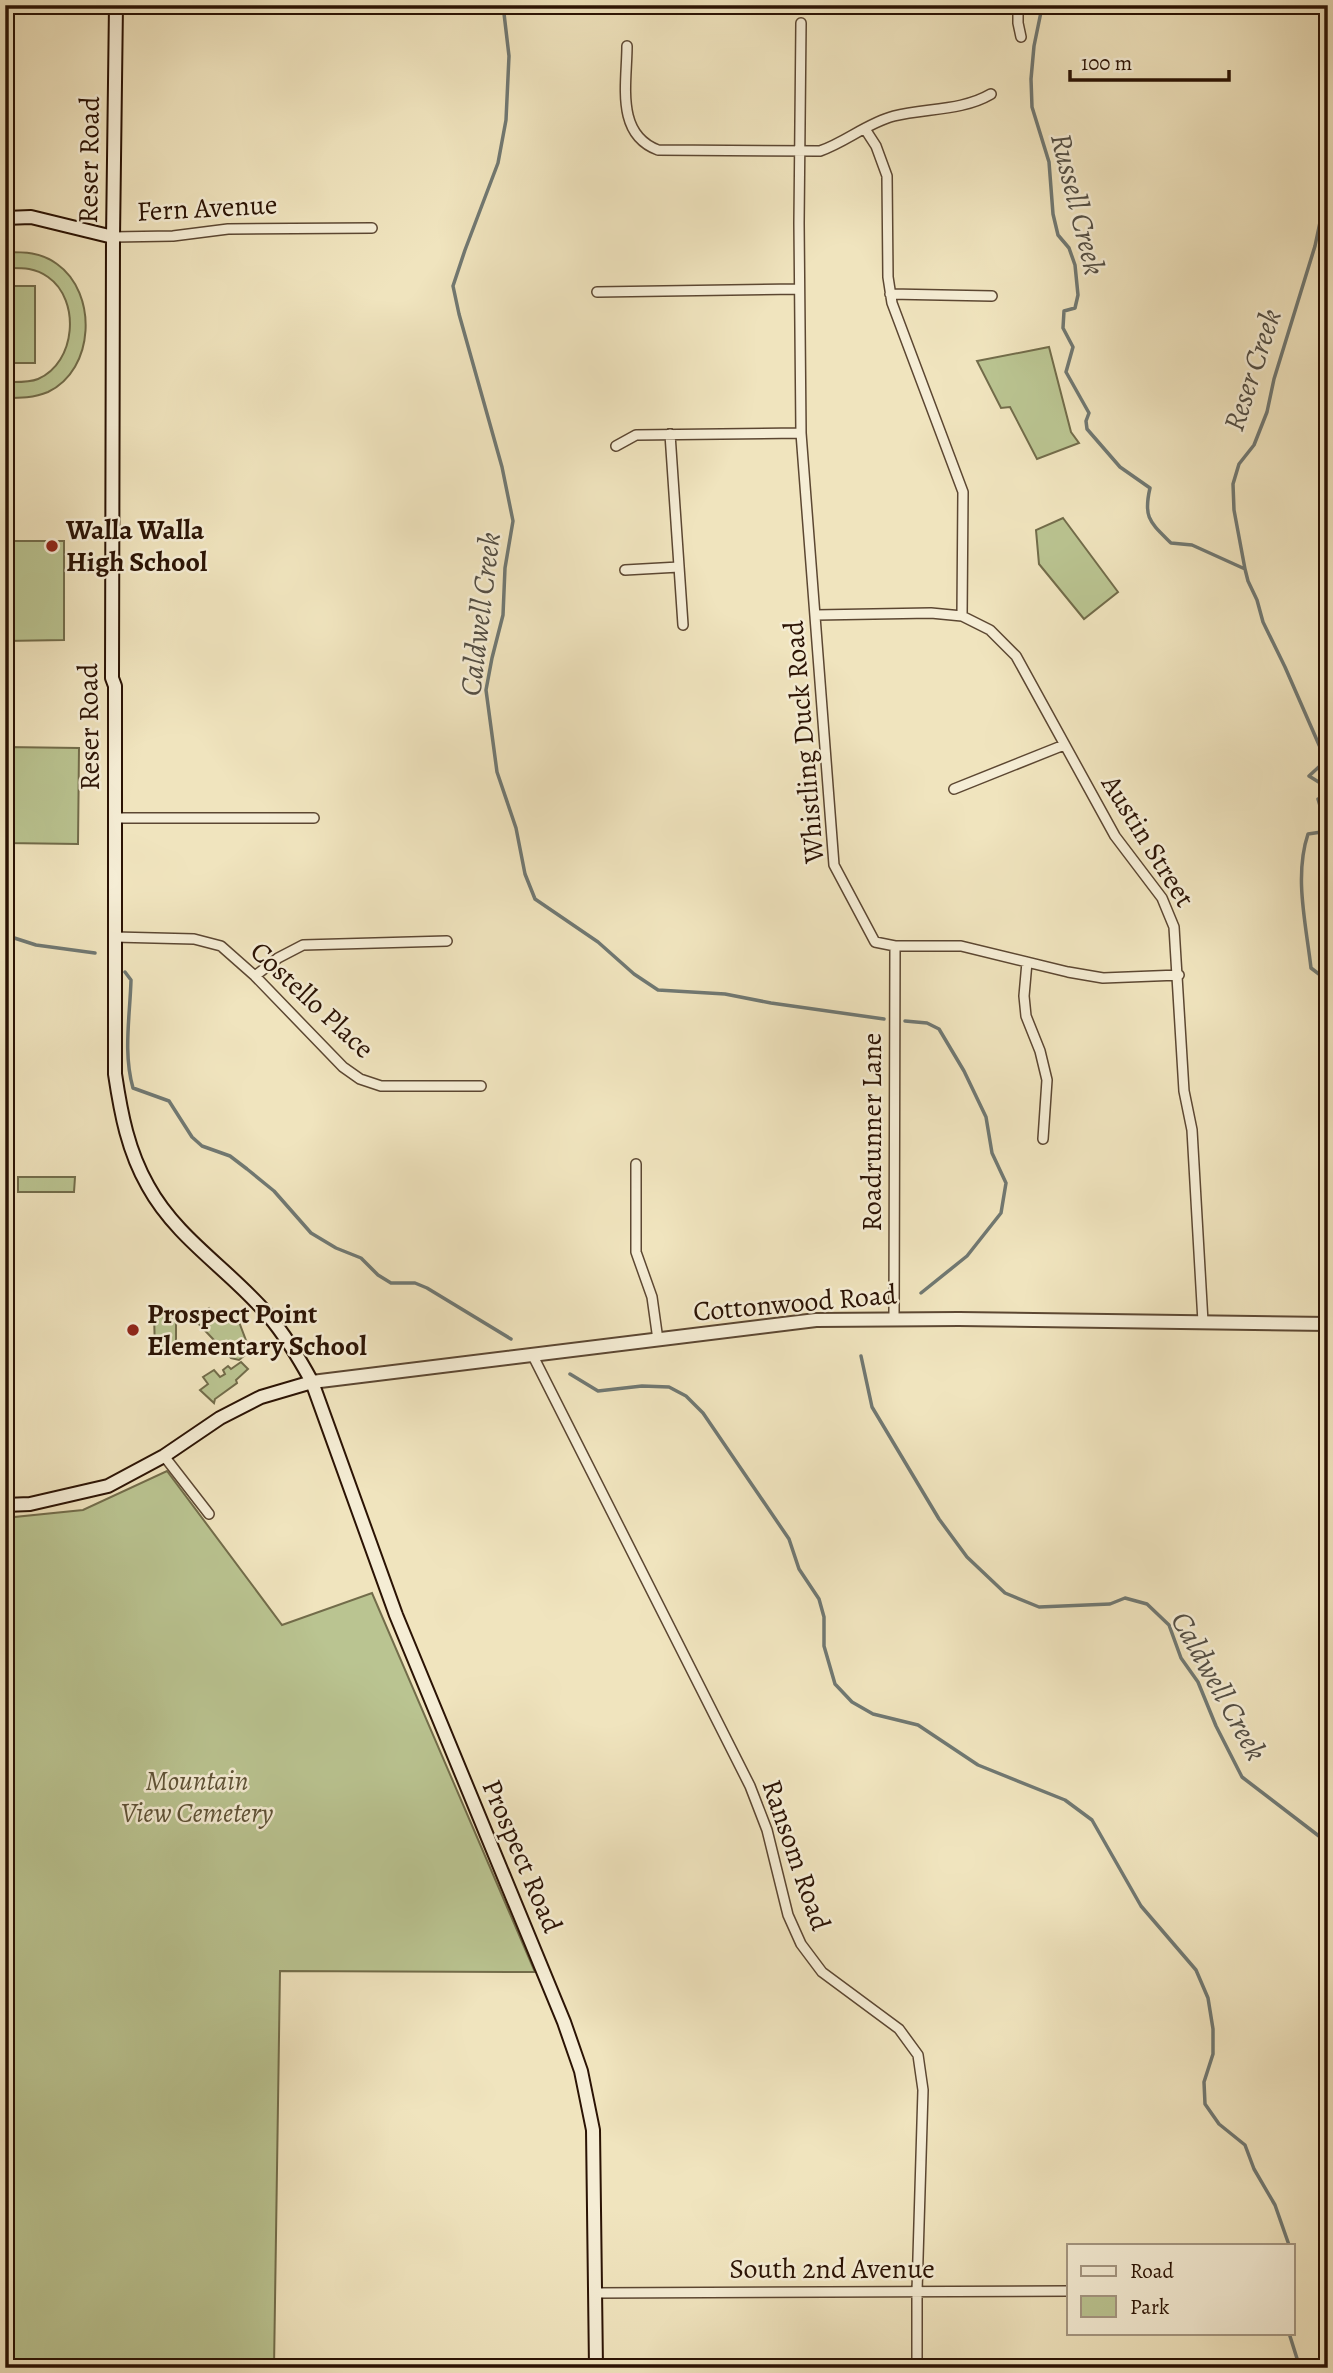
<svg xmlns="http://www.w3.org/2000/svg" width="1333" height="2373" viewBox="0 0 1333 2373" font-family="Alegreya,serif">
<rect width="100%" height="100%" fill="#f0e4be"/>
<filter id="stains"><feTurbulence type="fractalNoise" baseFrequency=".00286" numOctaves="4"/><feColorMatrix values="0 0 0 0 .2 0 0 0 0 .09 0 0 0 0 .02 0 0 0 .5 -.17"/></filter>
<radialGradient id="worn" r=".72"><stop offset=".6" stop-color="#630" stop-opacity="0"/><stop offset="1" stop-color="#630" stop-opacity=".3"/></radialGradient>
<path fill="#bac491" stroke="#726c4a" stroke-width="2" d="M5,252C24,252 41,252 57,264C98,293 95,370 48,392C34,398 20,398 5,398V382C16,382 28,383 38,379C76,363 81,300 48,277C34,267 21,268 5,268Z
M5,286H35V363H5Z
M1049,347L1071,432L1079,443L1037,459L1010,407L1001,408L977,361Z
M1063,518L1118,592L1084,619L1039,564L1036,530Z
M5,541H64V640L5,641Z
M5,747L79,748L78,844L5,843Z
M18,1177H75L74,1192H18Z
M209,1308L222,1321L239,1322L250,1351L239,1360L231,1358L195,1320Z
M176,1313V1351H155L154,1314Z
M241,1362L248,1369L236,1380L237,1383L215,1399L214,1403L200,1390L208,1384L203,1377L214,1370L220,1377L225,1374L223,1370L228,1366L231,1369Z
M167,1471L282,1625L372,1593L535,1972L280,1971L274,2368H5V1518L83,1510Z"/>
<g fill="none" stroke-linecap="round" stroke-linejoin="round">
<path stroke="#707872" stroke-width="3.5" d="M503,5L509,56L506,120L498,163L465,250L453,286L459,314L502,467L513,521L505,568L503,615L492,658L486,690L497,772L516,828L525,874L535,899L598,942L634,974L658,990L725,994L771,1003L884,1019
M1040,5L1041,12L1034,46L1031,79L1032,107L1049,162L1053,214L1058,235L1069,248L1075,265L1078,295L1075,308L1064,311L1063,328L1073,347L1066,372L1089,413L1086,421L1087,429L1120,467L1150,488C1143,518 1150,522 1171,543L1192,545L1245,569L1248,581L1257,600L1263,622L1285,667L1323,754L1322,764L1309,776L1325,786L1324,796L1318,799L1321,809L1328,811
M1322,5L1325,27L1328,33
M1245,569L1234,510L1233,484L1239,464L1254,445L1267,412L1274,379L1315,246L1328,184
M1328,831L1308,834C1294,876 1306,924 1311,968L1328,981
M5,935L36,945L95,953
M125,972L131,980C130,1016 123,1053 133,1088L169,1101L192,1137L202,1146L230,1156L247,1169L274,1191L311,1233L336,1248L361,1258L378,1275L391,1283H415L427,1288L511,1339
M905,1021L927,1023L939,1029L964,1071L986,1117L992,1153L1006,1183L1001,1213L967,1256L921,1293
M861,1356L872,1407L939,1519L967,1557L1005,1593L1039,1607L1110,1604L1125,1598L1147,1604L1169,1625L1181,1658L1198,1682L1216,1726L1242,1777L1328,1843
M570,1374L598,1391L642,1386L669,1387L686,1396L703,1413L789,1539L799,1569L819,1599L824,1617V1646L835,1684L852,1702L873,1714L918,1725L978,1765L1065,1800L1092,1820L1141,1906L1196,1970L1208,1998L1213,2029V2054L1204,2082L1205,2104L1219,2124L1245,2145L1254,2169L1275,2205L1289,2245
M1289,2333L1300,2368"/>
<g stroke="#5c4732" stroke-width="12">
<path id="minor" d="M1018,5V23L1021,37
M801,23L799,223L801,433L834,865L875,942L895,946H961L1068,972L1103,978L1179,975
M627,46C627,83 615,134 658,150L820,151C846,142 867,123 894,116C926,108 962,111 991,94
M865,129L876,146L887,176L888,277L892,303L963,492L962,616
M113,237L173,236L228,229L372,228
M597,292L799,289
M890,294L992,296
M670,434L683,625
M616,446L636,435L801,433
M625,570L679,567
M816,615L931,613L962,616L990,630L1016,656L1115,836L1162,898L1174,927L1184,1091L1192,1130L1203,1322
M954,789L1064,745
M115,818H314
M115,937L194,939L221,946L255,976L343,1067L360,1079L381,1086H481
M1027,962L1024,996L1026,1016L1040,1051L1047,1080L1043,1139
M255,976L278,958L303,945L447,941
M636,1164V1252L652,1297L658,1340
M894,1318L895,946
M533,1356L750,1786L767,1830L788,1915L801,1944L822,1972L899,2029L918,2055L923,2090L917,2291V2368
M164,1456L209,1514
M595,2293L1069,2291"/>
</g>
<g stroke="#5c4732" stroke-width="16">
<path id="tertiary" d="M312,1382L816,1320L959,1319L1328,1324"/>
</g>
<g stroke="#2b1304" stroke-width="16">
<path id="secondary" d="M116,5L113,237L112,678L115,686V1074C121,1114 128,1151 148,1186C177,1239 230,1270 268,1315C285,1335 299,1358 312,1382L396,1615L564,2022L581,2071L593,2130L596,2368
M5,218L31,217L113,237
M5,1505L30,1504L108,1486L164,1456L220,1418L261,1397L312,1382"/>
</g>
<use href="#minor" stroke="#f5edd5" stroke-width="9"/>
<use href="#tertiary" stroke="#f5edd5" stroke-width="12"/>
<use href="#secondary" stroke="#f5edd5" stroke-width="12"/>
</g>
<g fill="#8f2418" stroke="#f5edd5" stroke-width="2.5">
<circle cx="52" cy="546" r="7"/>
<circle cx="133" cy="1330" r="7"/>
</g>
<g text-anchor="middle" dominant-baseline="central" stroke-width="5" stroke-linejoin="round" paint-order="stroke">
<g font-size="28" fill="#2b1304" stroke="#f5edd5">
<text transform="translate(89 160) rotate(-89)">Reser Road</text>
<text transform="translate(207 208) rotate(-3)">Fern Avenue</text>
<text transform="translate(89 727) rotate(-91)">Reser Road</text>
<text transform="translate(804 742) rotate(-95)">Whistling Duck Road</text>
<text transform="translate(1148 841) rotate(58)">Austin Street</text>
<text transform="translate(312 1000) rotate(43)">Costello Place</text>
<text transform="translate(872 1132) rotate(-90)">Roadrunner Lane</text>
<text transform="translate(795 1303) rotate(-5)">Cottonwood Road</text>
<text transform="translate(796 1855) rotate(71)">Ransom Road</text>
<text transform="translate(522 1856) rotate(67)">Prospect Road</text>
<text x="832" y="2269">South 2nd Avenue</text>
</g>
<g font-size="28" font-weight="bold" fill="#2b1304" stroke="#f5edd5" text-anchor="start">
<text x="66" y="530">Walla Walla<tspan x="66" dy="32">High School</tspan></text>
<text x="147" y="1314">Prospect Point<tspan x="147" dy="32">Elementary School</tspan></text>
</g>
<g font-size="28" font-style="italic" fill="#5d5135" stroke="#f5edd5">
<text x="197" y="1781">Mountain<tspan x="197" dy="32">View Cemetery</tspan></text>
</g>
<g font-size="30" font-style="italic" fill="#534e44" stroke="#f5edd5">
<text transform="translate(1078 204) rotate(76)">Russell Creek</text>
<text transform="translate(1252 370) rotate(-72)">Reser Creek</text>
<text transform="translate(480 614) rotate(-83)">Caldwell Creek</text>
<text transform="translate(1219 1686) rotate(61)">Caldwell Creek</text>
</g>
</g>
<rect width="1333" height="2373" fill="none" stroke="#f0e4be" stroke-width="28"/>
<rect x="7" y="7" width="1319" height="2359" fill="none" stroke="#2b1304" stroke-width="3.5"/>
<rect x="14" y="14" width="1305" height="2345" fill="none" stroke="#2b1304" stroke-width="2"/>
<rect x="1067" y="2244" width="228" height="91" fill="#f5edd5" stroke="#a49681" stroke-width="2"/>
<rect x="1081" y="2266" width="35" height="10" fill="#f5edd5" stroke="#a49681" stroke-width="2"/>
<text x="1130" y="2278" font-size="21" fill="#2b1304">Road</text>
<rect x="1081" y="2296" width="35" height="21" fill="#bac491" stroke="#a49681" stroke-width="2"/>
<text x="1130" y="2314" font-size="21" fill="#2b1304">Park</text>
<path d="M1070 70v10h159v-10" fill="none" stroke="#2b1304" stroke-width="3.5"/>
<text x="1081" y="70" font-size="21" fill="#2b1304" stroke="#f5edd5" stroke-width="5" paint-order="stroke">100 m</text>
<rect width="100%" height="100%" filter="url(#stains)"/>
<rect width="100%" height="100%" fill="url(#worn)"/>
</svg>
